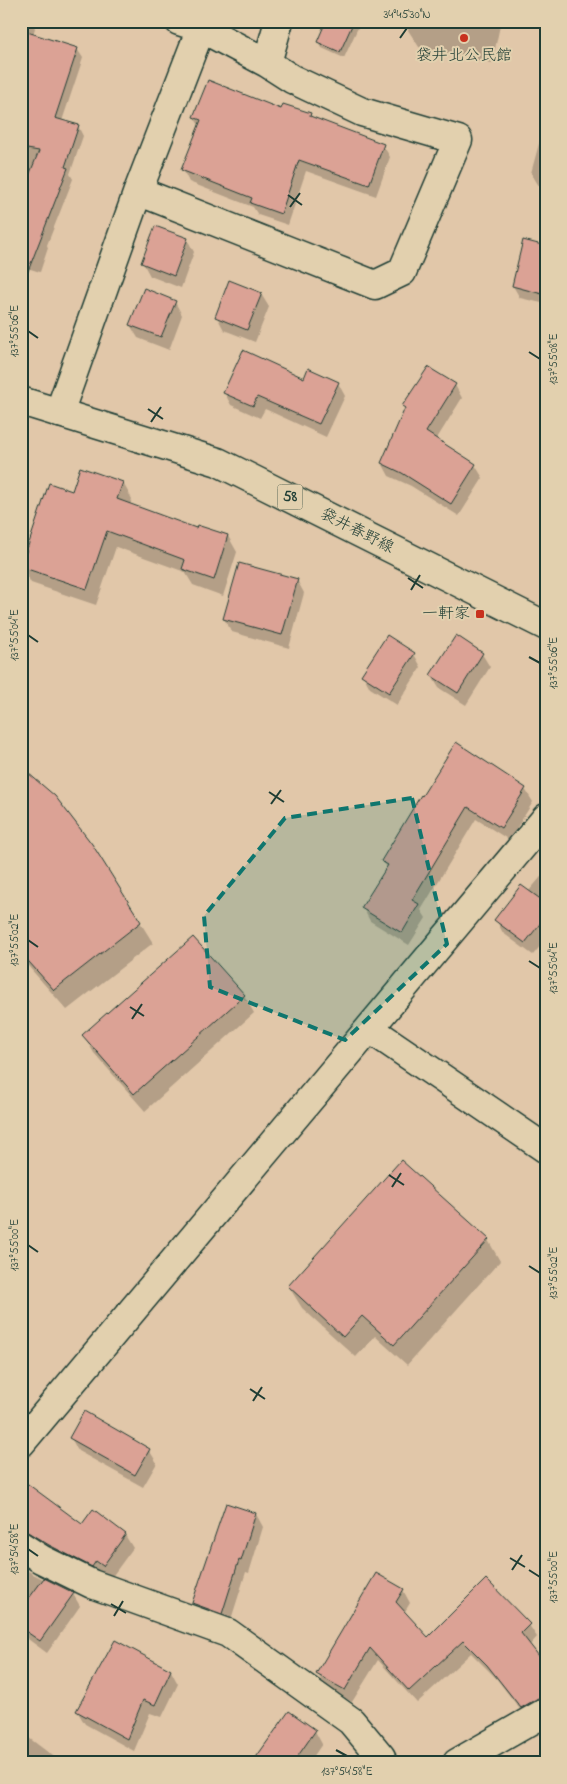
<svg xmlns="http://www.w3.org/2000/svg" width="567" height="1784" viewBox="0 0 567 1784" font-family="'Indie Flower','Klee One',sans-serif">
<rect width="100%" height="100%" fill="#e1c7a9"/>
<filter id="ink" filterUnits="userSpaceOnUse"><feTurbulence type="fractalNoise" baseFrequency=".02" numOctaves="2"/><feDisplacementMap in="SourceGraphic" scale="10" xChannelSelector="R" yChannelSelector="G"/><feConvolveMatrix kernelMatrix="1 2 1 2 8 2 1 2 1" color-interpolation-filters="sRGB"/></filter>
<g filter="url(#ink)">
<path fill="#0003" d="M21,21H31L35,28L33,35L77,49L83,58L62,121L78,126L83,136L70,174L73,179L47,245L48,248L40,272L21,266Z
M328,21H361L344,58L322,48L318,41Z
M410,21H501L492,63L419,47L408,30Z
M282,111L310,114L313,119L383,145L390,157L376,196L306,171L288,225L258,215L253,207L189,182L183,170L200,127L194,117Z
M543,129H546V188L539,186L531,173Z
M187,239L194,252L181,288L150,276L143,263Z
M546,247V304L520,298L513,286Z
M261,294L269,307L255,342L224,330L217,317Z
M175,302L182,315L169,350L138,338L130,325Z
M304,380L338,383L345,396L326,437L265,409L260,418L231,405L224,392Z
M455,385L462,398L436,440L475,465L483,478L459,516L411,486L389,476L382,463L406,410L404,406Z
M123,483L132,499L130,505L197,530L228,536L237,552L223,596L193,585L185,572L116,547L96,605L31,583L22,567L73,493Z
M297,580L304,593L289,648L232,632L224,619Z
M414,654L421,667L397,705L370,688L363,675Z
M482,654L490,667L466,705L439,688L431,675Z
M456,744L525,789L533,802L509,840L476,819L421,910L426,918L409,945L370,921L363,908L388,869L383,861Z
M21,768L140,922L153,943L67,1010L21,958Z
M546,871V939L533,955L503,933L496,920L528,892Z
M244,995L254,1013L145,1111L94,1053L84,1036Z
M401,1162L488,1240L500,1261L407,1365L375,1336L356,1357L302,1308L289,1287Z
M71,1438L149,1450L157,1463L143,1487L78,1451Z
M21,1493L83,1525L93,1511L125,1535L133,1548L111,1578L104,1573L100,1579L21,1545Z
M256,1514L263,1527L249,1573L246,1572L229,1626L200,1615L193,1602L204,1566L206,1567Z
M21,1566L33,1574L73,1594L80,1606L47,1653L21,1634Z
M486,1581L529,1625L537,1637L529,1646L546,1667V1711L529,1721L496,1678L471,1653L417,1703L378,1660L352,1702L325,1687L318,1674L403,1590L410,1603L404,1613L428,1639Z
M116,1642L171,1671L178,1684L162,1717L150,1713L134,1751L85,1724L77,1711Z
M315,1731L322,1744L309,1763H263Z
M21,1732L61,1762L62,1763H21Z
M546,1732V1741L542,1734Z
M546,1753V1763H538Z"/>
<path fill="#dba295" stroke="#1f3d34" d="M326,21H354L340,52L317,42Z
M21,30L78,48L55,118L79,125L65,167L68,168L23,284L21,283V195L39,151L21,148Z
M208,80L281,109L283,104L311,113L310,116L384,144L369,185L299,160L281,214L250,203L252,198L181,170L201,120L193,117Z
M155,226L188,238L174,276L141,263Z
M523,240L546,246V295L512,286Z
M229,280L262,293L247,330L215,317Z
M144,288L176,301L161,337L129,325Z
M243,350L304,378L308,368L339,382L319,424L257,397L253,406L223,393Z
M428,367L456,384L426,432L476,464L451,504L402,473L381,463L405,408L402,406Z
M80,467L123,482L117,499L196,528L197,525L228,535L214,580L182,569L185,560L107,531L87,589L21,567L49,483L72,491Z
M239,563L298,579L282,635L223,619Z
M387,635L415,653L389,693L361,675Z
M456,635L483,653L458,693L430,675Z
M456,742L526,788L501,828L468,807L412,900L419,904L402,933L361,908L388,865L381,861L421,795L422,796Z
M21,767L55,796L92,844L141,922L54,990L21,953Z
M521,885L546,903V916L525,943L494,920Z
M193,937L245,995L134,1094L82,1035Z
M401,1160L489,1239L394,1345L362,1316L343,1337L288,1286Z
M84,1411L150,1449L135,1475L69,1438Z
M21,1479L82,1524L93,1509L126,1534L103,1566L96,1561L92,1567L49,1545L21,1528Z
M226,1503L256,1513L241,1561L239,1560L222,1614L192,1603Z
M376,1573L404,1589L396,1602L428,1637L486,1579L530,1624L521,1633L546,1665V1696L538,1698L521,1708L487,1665L463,1641L409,1691L370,1648L345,1690L316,1674Z
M44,1578L74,1593L40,1641L21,1628V1609Z
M115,1640L171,1670L155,1705L143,1700L127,1739L76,1711Z
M289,1711L316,1730L293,1763H252Z"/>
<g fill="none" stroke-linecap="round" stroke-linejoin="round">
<g stroke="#1f3d34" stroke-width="31">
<path id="street" d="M179,21L201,28L267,63
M138,191L375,285L402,272L458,140L362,112L292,79L267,63L279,21
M59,413L138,191L201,28
M370,1029L546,1149
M21,1546L41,1559L92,1584L228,1633L351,1721L381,1757L380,1763
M457,1763L546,1712"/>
</g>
<g stroke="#1f3d34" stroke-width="31">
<path id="secondary" d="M21,1443L546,818"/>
</g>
<g stroke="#1f3d34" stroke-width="31">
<path id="primary" d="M21,401L218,462L546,626"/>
</g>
<use href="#street" stroke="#e2d0ae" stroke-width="28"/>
<use href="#secondary" stroke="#e2d0ae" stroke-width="28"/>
<use href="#primary" stroke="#e2d0ae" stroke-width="28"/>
</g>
</g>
<path fill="#0f766e" fill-opacity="0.2" stroke="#0f766e" stroke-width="4" stroke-dasharray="10 6" stroke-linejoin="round" d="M412,798L447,944L345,1040L210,987L204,916L285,818Z"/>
<path fill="none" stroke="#1f3d34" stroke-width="2" d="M400,38L407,28M288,195L302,205M290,207L300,193M28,331L38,338M529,352L540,359M148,409L163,419M151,422L161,407M408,578L423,588M411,590L420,575M28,635L38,642M529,657L540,663M269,792L284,802M271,804L281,790M28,940L38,947M529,961L540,968M130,1007L144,1016M132,1019L142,1004M389,1175L404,1185M392,1187L401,1173M28,1245L38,1252M529,1266L540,1273M250,1389L265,1399M253,1401L262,1387M28,1549L38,1556M510,1558L525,1567M512,1570L522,1555M529,1570L540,1577M111,1604L126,1613M114,1616L123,1601M336,1750L347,1756"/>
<g fill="#c8321e" stroke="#e2d0ae" stroke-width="2">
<circle cx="464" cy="38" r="5"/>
<rect x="475" y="609" width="10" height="10" rx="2.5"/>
</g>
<g text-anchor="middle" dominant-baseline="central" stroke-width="4" stroke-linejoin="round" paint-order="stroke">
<rect fill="#e2d0ae" stroke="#5a6959" stroke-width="1" x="277.5" y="484.5" width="25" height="25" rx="4"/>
<g font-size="15" font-weight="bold" fill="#1f3d34">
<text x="290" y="497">58</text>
</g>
<g font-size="16" fill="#1f3d34" stroke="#e2d0ae">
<text x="464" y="56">袋井北公民館</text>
<text x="470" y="614" text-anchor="end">一軒家</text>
</g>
<g font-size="16" fill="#1f3d34" stroke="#e2d0ae">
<text transform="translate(357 531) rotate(27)">袋井春野線</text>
</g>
</g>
<rect width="567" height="1784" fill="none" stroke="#e2d0ae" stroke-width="55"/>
<rect x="28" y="28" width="512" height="1728" fill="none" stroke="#1f3d34" stroke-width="2"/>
<g font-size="12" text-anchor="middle" fill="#1f3d34">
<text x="407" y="18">34°45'30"N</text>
<text transform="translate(14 331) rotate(-90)" y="4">137°55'06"E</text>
<text transform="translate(553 359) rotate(-90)" y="4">137°55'08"E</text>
<text transform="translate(14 635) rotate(-90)" y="4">137°55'04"E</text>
<text transform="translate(553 663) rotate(-90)" y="4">137°55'06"E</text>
<text transform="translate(14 940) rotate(-90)" y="4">137°55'02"E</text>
<text transform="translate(553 968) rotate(-90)" y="4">137°55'04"E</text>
<text transform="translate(14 1245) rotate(-90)" y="4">137°55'00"E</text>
<text transform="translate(553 1273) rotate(-90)" y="4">137°55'02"E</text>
<text transform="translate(14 1549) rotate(-90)" y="4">137°54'58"E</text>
<text transform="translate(553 1577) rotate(-90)" y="4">137°55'00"E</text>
<text x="347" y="1775">137°54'58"E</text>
</g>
</svg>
